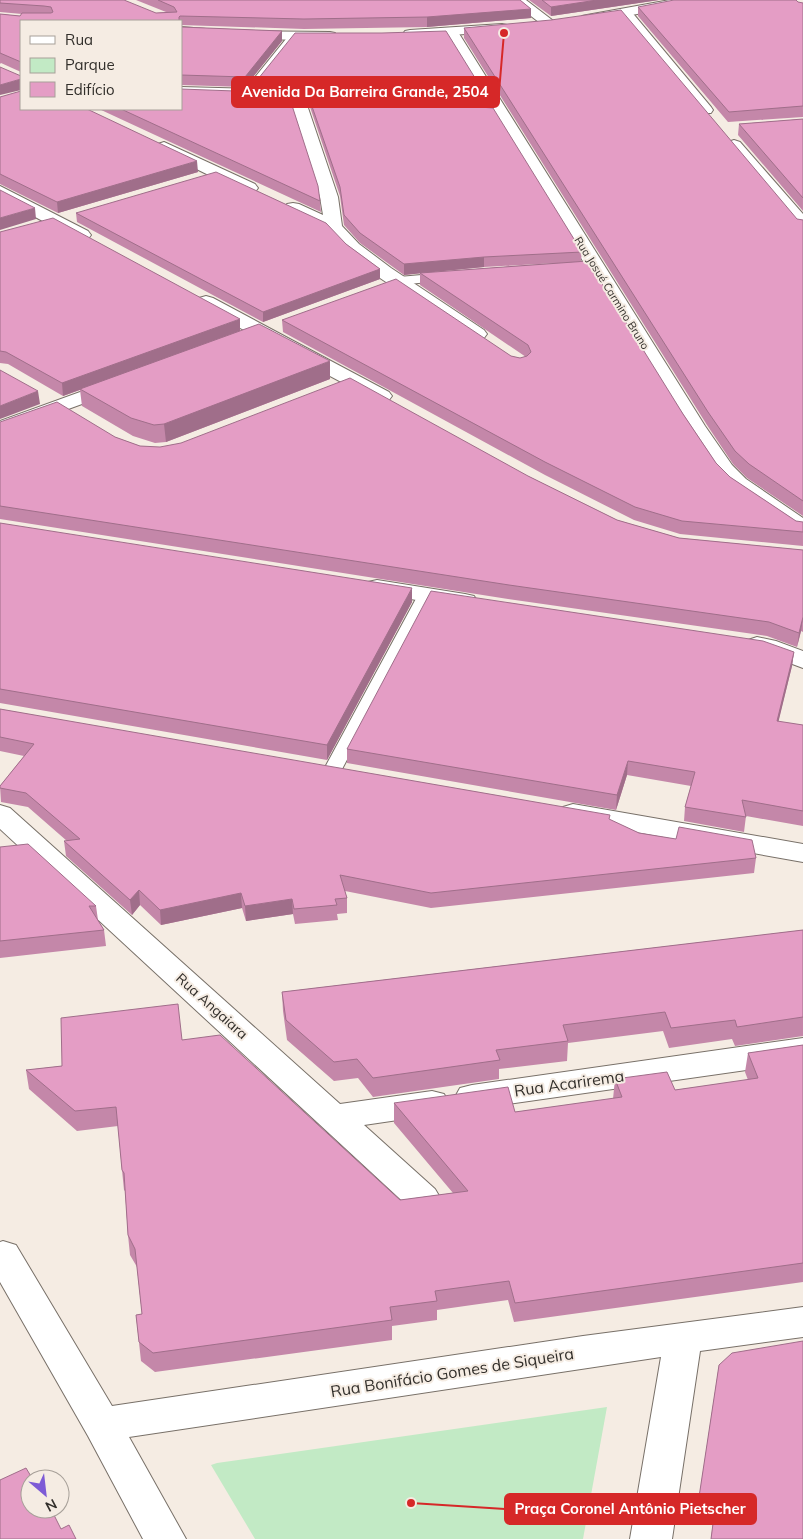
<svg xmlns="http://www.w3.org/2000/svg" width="803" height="1539" viewBox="0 0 803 1539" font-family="Mulish,sans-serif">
<rect width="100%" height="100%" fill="#f5ece3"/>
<path fill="#c2eac5" d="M607,1407L583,1539H255L211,1465L217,1463Z"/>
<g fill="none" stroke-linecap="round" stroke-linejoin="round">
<g stroke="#787068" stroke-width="2">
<path id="lane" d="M293,33L296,34V38L250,95H244V91L290,34Z
M444,273L448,274L450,277L448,280L399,285L393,281L399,277Z
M426,590L431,592L434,595L341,771L338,775L332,776L326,775L323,771L418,595L421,592Z"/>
</g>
<g stroke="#787068" stroke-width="2">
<path id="street" d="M510,0H526L556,23L554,26H544Z
M625,9L630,10L711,107L713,110L711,113H699L620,16L618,13L620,10Z
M451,28L456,29L458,32L705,426L732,465L746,479L803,518V535L795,533L730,489L716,475L683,426L444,32L446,29Z
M181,87L258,89L352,97L354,100L352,103L346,105L306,102L338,197L342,226L359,244L391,268L484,330L487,334L484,338L477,340L470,338L377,276L347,252L327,231L287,212L284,208L287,204L293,203L299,204L323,215L320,197L290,101L181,97Z
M734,140L740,142L803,214V230L797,229L728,148L726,145L728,142Z
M164,142L255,184L258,188L255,192L249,193L243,192L158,150L156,147L158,144Z
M0,186L88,231L91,235L88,239L82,240L76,239L0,198Z
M206,296L213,298L389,392L392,396L389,400L382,402L375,400L199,306L196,302L199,298Z
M116,379L123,381L126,385L123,389L0,434V421Z
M377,580L465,594L474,596L477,601L474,606L465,608L368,592L365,587L368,582Z
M757,637L776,641L803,651V668L763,653L748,650L744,645L748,640Z
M573,804L803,844V862L563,819L559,813L563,807Z
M0,805L10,808L340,1104L432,1091L444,1094L449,1103L444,1112L432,1115L364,1125L435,1189L441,1199L435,1209L423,1212L411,1209L0,829Z
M803,1038V1062L472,1109L460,1106L455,1097L460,1088L472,1085Z
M3,1241L16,1245L112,1406L583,1336L803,1307V1337L700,1351L672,1539H630L661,1357L129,1437L186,1539H143L88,1436L0,1282V1242Z"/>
</g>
<g stroke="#787068" stroke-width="2">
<path id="secondary" d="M670,0H700L693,4L587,23L582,22L580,19L582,16L587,15Z
M502,24L507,25L509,28L507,31L410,38L405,37L403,34L405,31L410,30Z
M181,27L231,31L330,32L335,33L337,36L335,39L330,40L231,39L181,35Z"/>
</g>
<use href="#lane" fill="#fff" fill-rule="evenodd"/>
<use href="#street" fill="#fff" fill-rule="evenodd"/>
<use href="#secondary" fill="#fff" fill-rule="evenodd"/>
</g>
<path fill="#c487a9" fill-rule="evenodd" d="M0,0L156,13L166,12L136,0H520L531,9V18L427,27L304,29L181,25V21H21V72L1,63L0,64V14L20,16L22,14L0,12Z
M529,0H659L551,16Z
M798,2L803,3V117L728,122L638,16V7Z
M181,27L282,31V41L245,87L181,85Z
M464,28L797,219L803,220V516L747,478L733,464L707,425L464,38Z
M258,79L485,94V103L259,87Z
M308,95L582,252L581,261L716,463L730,477L796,521L803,523V546L680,534L634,520L545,475L283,332L282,320L511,356L520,358L526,357L420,285V273L404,275L360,243L344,225L340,196L309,104ZM557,263L420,273L484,267Z
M0,97L198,172L58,213L0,184Z
M99,109H181L320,201L321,212Z
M803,119V211L738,135L739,124Z
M76,213L346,244L380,269V279L263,322L77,222Z
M0,232L240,331L330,379L166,442L155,443L133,436L82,406L80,390L63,396L8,364L0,363Z
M0,422L115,437L140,446L528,476L617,520L679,538L803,550V632L801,631L797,647L767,636L508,599L0,519Z
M0,523L412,602L327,760L0,703Z
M794,652L792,666L778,722L803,725V826L746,816L744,832L684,821L685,807L691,786L627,775L616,810L347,763V749Z
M0,709L610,820L639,833L756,858L754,873L431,908L345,891L347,898V913L337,914L338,920L295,924L293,914L246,921L242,908L161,925L140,905L132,915L66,856L64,841H67L28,807L1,802L0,786L24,756L0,751Z
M0,847L96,906L98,920L104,930L106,946L0,958Z
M803,930V1036L735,1046L732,1039L669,1048L663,1031L568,1043L567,1061L499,1069V1079L373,1097L358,1078L334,1081L287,1040L283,1011L282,992Z
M182,1040L400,1200L453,1193L394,1123V1103L515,1112L613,1099L615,1079L675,1090L748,1080L745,1072L748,1053L803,1045V1282L514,1322L508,1300L472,1305L437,1310V1320L392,1326V1340L155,1372L141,1361L136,1315L142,1314L137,1267L130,1255L128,1235L125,1191L124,1190L122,1170L118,1126L77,1131L29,1089L26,1070L62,1066Z
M719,1365L803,1539H711L713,1521L696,1518Z"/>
<path fill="#a06e8a" d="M597,0H659L551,16V7Z
M531,9V18L427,27V17Z
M282,31V41L245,87V77Z
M21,79V90L0,95V85Z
M197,161L198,172L58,213L57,202Z
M35,208L36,219L0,230V218Z
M484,257V267L404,275V264Z
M380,269V279L263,322V312Z
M240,319V331L63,396L62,383Z
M330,361V379L166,442L164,424Z
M38,391L40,404L0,419V406Z
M412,588V602L327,760V745Z
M803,617L801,631L797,647L799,633Z
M794,652L792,666L775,736L777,721Z
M628,761L627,775L616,810L617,795Z
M139,890L140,905L132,915L130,900Z
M241,893L242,908L161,925L160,910Z
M292,899L293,914L246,921L245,906Z"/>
<path fill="#e49dc5" stroke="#a06e8a" d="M0,0H124L156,13L177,12L174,7L158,0H520L531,9L427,17L304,19L180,16L179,17V21H21V74V62L0,53V14L20,16L22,13H51L53,12L51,7L44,6L0,3Z
M542,0H597L551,7Z
M674,0H796L798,2L803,3V106L729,112L638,7Z
M621,10L797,219L803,220V501L749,464L735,451L708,412L464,28L551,20Z
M181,27L282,31L245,77L181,75Z
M446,31L485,94L258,79L295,33H382Z
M0,67L21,76V83V79L0,85Z
M181,89L288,93L318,186L320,201L121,109H181Z
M21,91V109H87L197,161L57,202L0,174V97Z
M308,95L493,108L582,252L484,257L404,264L360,233L344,215L340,187Z
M803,119V198L739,124Z
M216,172L326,223L346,244L380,269L263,312L76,213Z
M0,190L35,208L0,218Z
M53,218L240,319L62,383L6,352L0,351V232Z
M588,261L683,414L716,463L730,477L796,521L803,522V532L682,521L635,507L545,462L282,320L396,279L511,356L520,358L527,356L531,352L528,345L420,273Z
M259,324L330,361L164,424L154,425L131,418L80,389Z
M0,370L38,391L0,406Z
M350,378L528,476L617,520L679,538L803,550V617L799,633L769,622L509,585L0,506V422L57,402L115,437L140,446L160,447L181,443Z
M0,523L412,588L327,745L0,689Z
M431,591L763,641L794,652L777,721L803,725V811L742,800L746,817L685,807L695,772L628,761L617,795L347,749Z
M0,709L610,815L609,819L639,833L676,839L679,827L752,840L756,858L431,893L340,875L347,898L335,899L337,905L294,909L292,899L245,906L241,893L160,910L139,890L130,900L64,841L80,839L26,793L0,788V786L34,744L0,737Z
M28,844L96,906H89L104,930L0,941V847Z
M803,930V1017L737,1027L735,1020L671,1028L665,1012L563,1025L568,1041L496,1050L500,1060L373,1078L357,1059L334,1062L286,1020L282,992Z
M178,1004L182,1040L220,1035L400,1200L468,1191L394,1103L508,1087L515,1112L622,1097L615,1079L667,1072L675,1090L758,1078L748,1053L803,1045V1263L515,1303L509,1281L435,1291L437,1301L390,1307L392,1320L153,1353L139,1342L136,1315L142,1314L135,1249L128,1235L124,1173L122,1170L116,1107L75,1111L26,1070L62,1066L61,1018Z
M803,1341V1539H711L716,1501L699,1497L719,1365L732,1353Z
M26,1468L32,1478L34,1477L35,1479H30V1509H51L61,1529L69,1525L76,1539H0V1480Z"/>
<g text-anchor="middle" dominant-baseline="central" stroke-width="4" stroke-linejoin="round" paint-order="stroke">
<g font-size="11" fill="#322f2b" stroke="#f5ece3">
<text transform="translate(612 293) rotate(58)">Rua Josué Carmino Bruno</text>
</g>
<g font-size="14" fill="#322f2b" stroke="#f5ece3">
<text transform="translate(212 1006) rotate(42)">Rua Angaiara</text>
</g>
<g font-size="16" fill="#322f2b" stroke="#f5ece3">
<text transform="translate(569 1083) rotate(-8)">Rua Acarirema</text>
<text transform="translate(452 1372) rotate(-9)">Rua Bonifácio Gomes de Siqueira</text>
</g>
</g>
<path fill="none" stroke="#d62828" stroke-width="2" d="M504 33L499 92M411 1503L505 1509"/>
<g fill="#d62828" stroke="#f5ece3" stroke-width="2">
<circle cx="504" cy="33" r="5"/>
<circle cx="411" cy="1503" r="5"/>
</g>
<g fill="#d62828" stroke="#d62828" stroke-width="2">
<rect x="232" y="77" width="267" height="30" rx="5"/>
<rect x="505" y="1494" width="251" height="30" rx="5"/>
</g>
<g font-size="15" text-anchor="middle" font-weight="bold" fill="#fff">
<text x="365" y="97">Avenida Da Barreira Grande, 2504</text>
<text x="630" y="1514">Praça Coronel Antônio Pietscher</text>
</g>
<rect x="20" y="20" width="162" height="90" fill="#f5ece3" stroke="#a7a099"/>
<rect x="30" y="36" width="25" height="8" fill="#ffffff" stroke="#a7a099"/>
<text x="65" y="45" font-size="15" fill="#322f2b">Rua</text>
<rect x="30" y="58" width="25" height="15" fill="#c2eac5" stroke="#a7a099"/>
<text x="65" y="70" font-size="15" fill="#322f2b">Parque</text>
<rect x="30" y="82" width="25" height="15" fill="#e49dc5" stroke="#a7a099"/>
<text x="65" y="95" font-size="15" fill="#322f2b">Edifício</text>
<g transform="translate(45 1494) rotate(152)"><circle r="24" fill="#f5ece3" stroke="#a7a099"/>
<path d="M0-4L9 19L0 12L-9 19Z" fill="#7d5bd6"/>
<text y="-8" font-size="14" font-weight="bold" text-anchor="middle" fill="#322f2b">N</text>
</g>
</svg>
